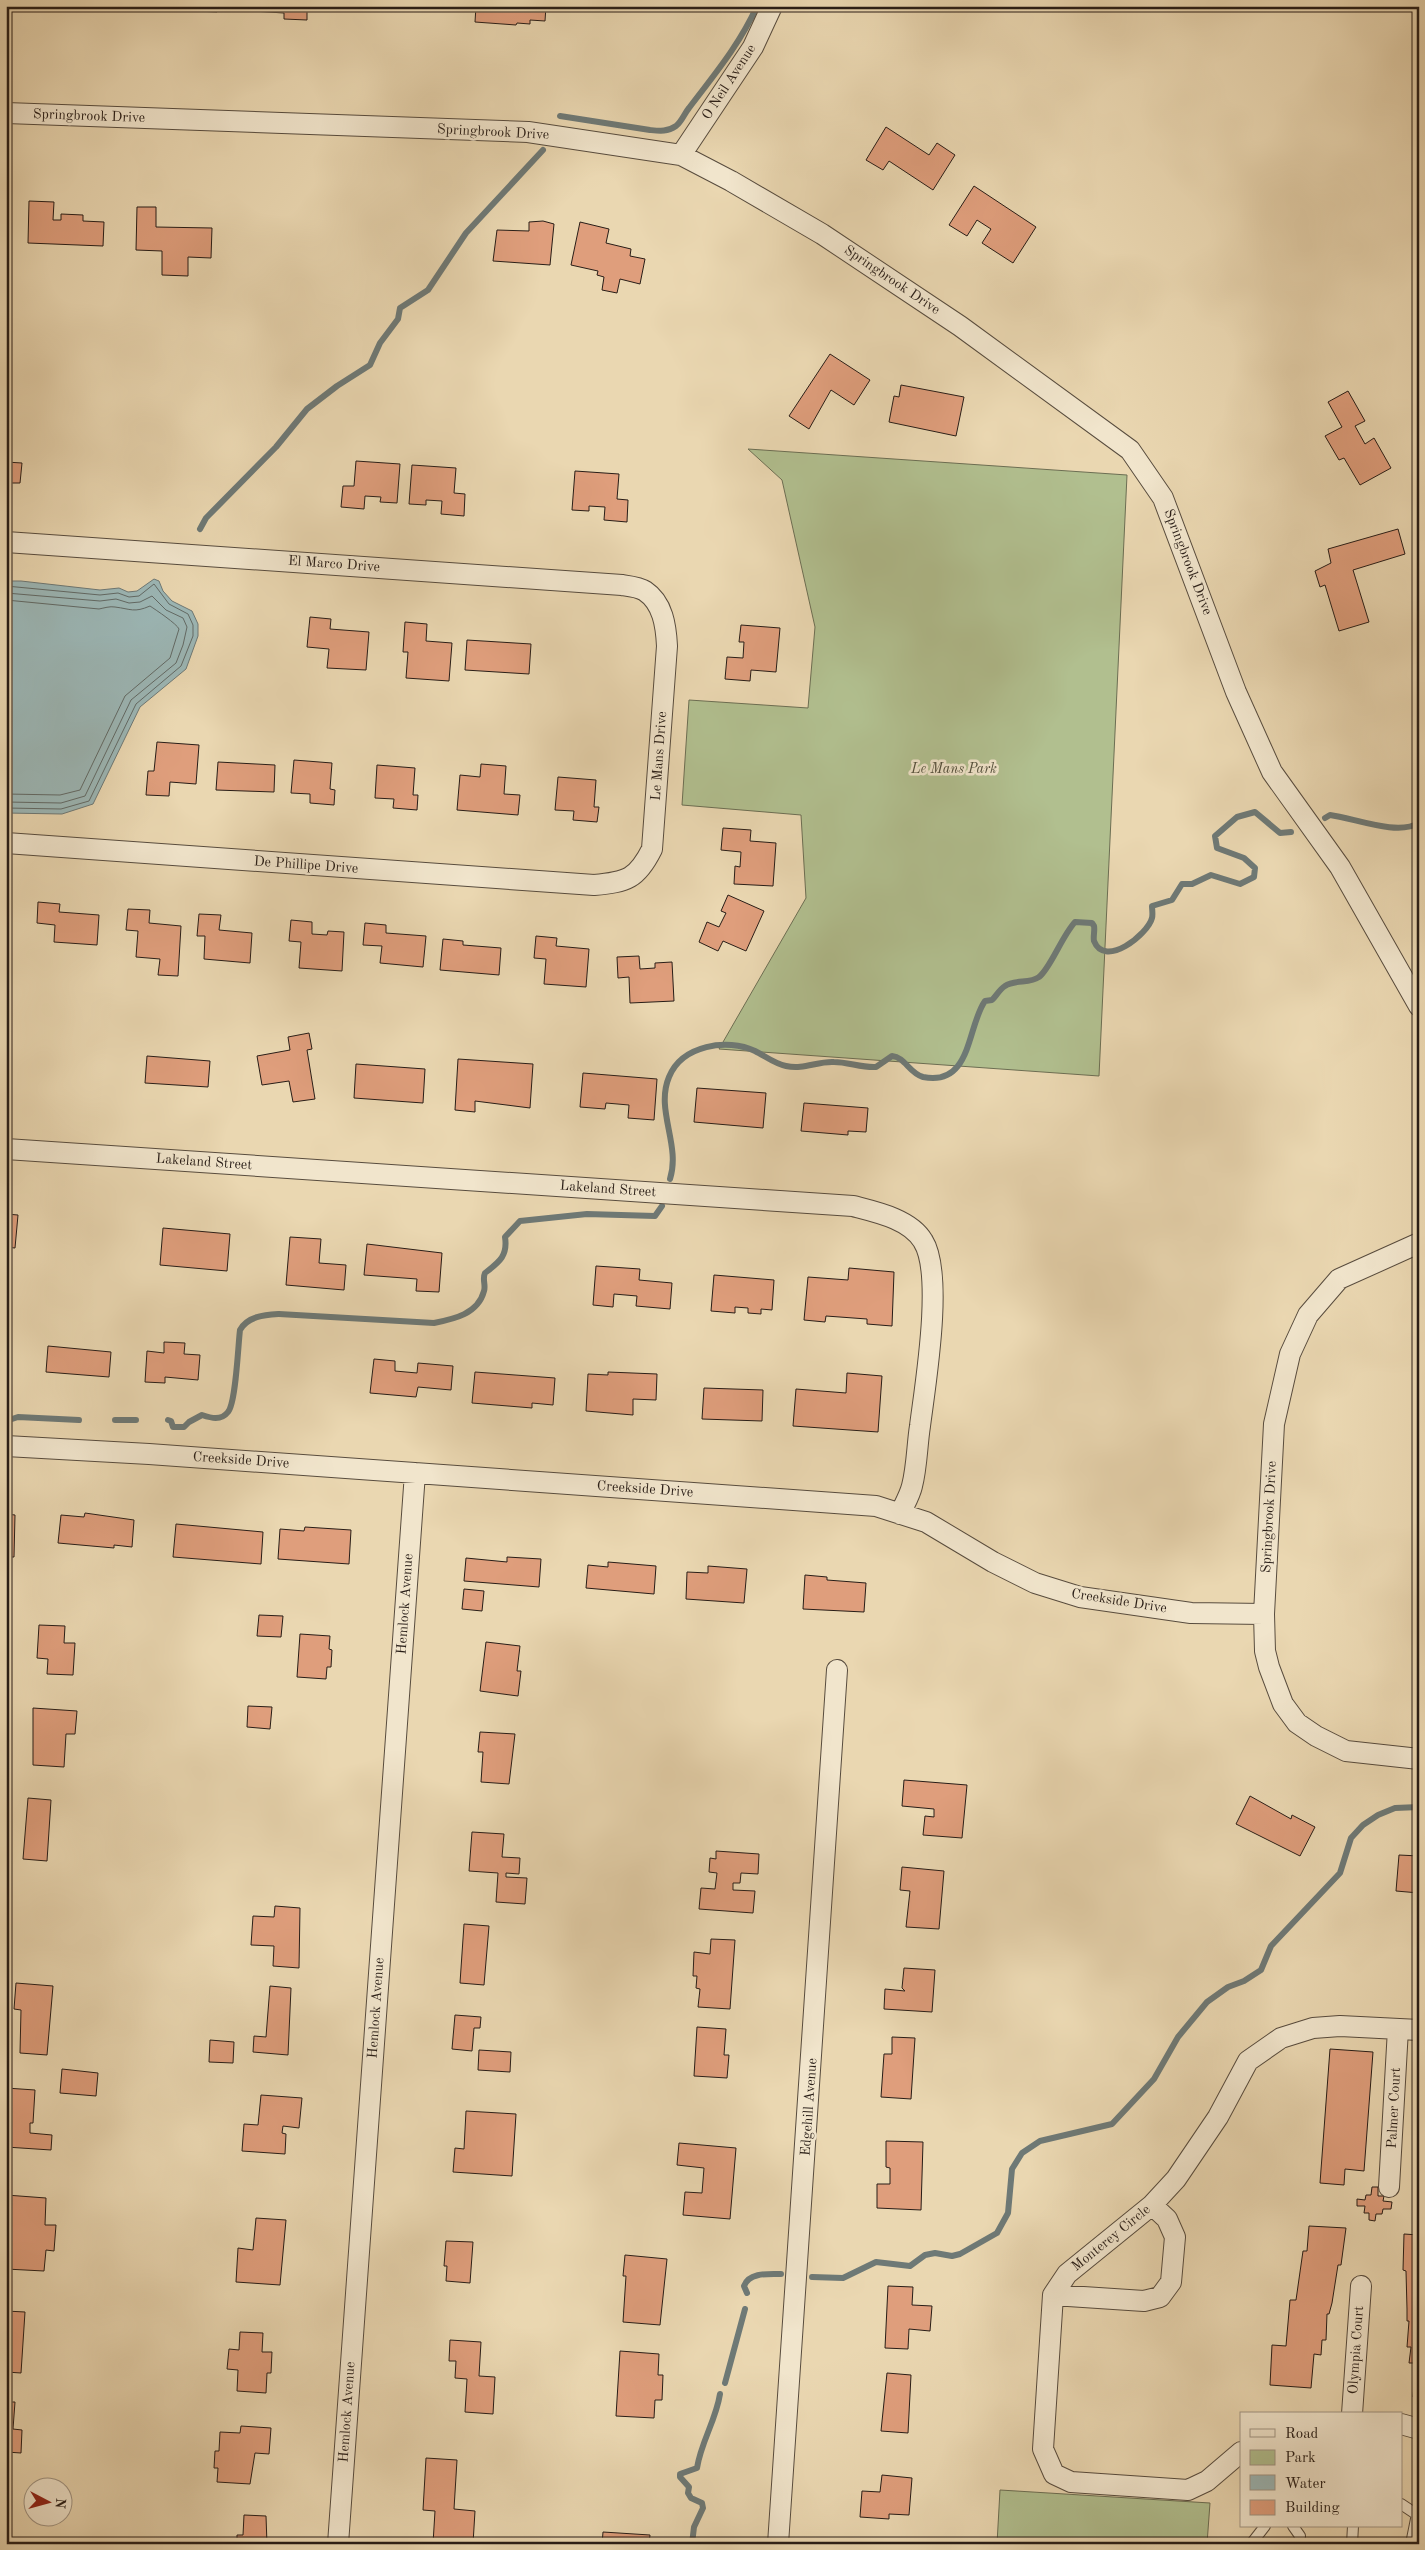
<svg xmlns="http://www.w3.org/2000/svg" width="1425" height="2550" viewBox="0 0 1425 2550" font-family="'Old Standard TT',serif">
<rect width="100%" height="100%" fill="#ead7b1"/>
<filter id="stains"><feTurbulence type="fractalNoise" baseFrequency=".004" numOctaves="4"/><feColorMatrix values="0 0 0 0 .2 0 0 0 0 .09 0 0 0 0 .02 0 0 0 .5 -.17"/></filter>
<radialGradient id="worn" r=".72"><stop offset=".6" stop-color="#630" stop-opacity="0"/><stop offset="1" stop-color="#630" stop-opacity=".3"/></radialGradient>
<path fill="#b1bf8f" stroke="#6c6e53" d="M748,449L1127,475L1099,1076L719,1049L806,898L801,815L682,805L689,700L808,708L815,627L782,480Z
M1000,2490L1210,2503L1207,2544H997Z"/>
<path fill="#9cb7b6" stroke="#6e7976" d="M154,579L159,581L163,591L172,601L192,611L198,624V636L186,669L140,707L93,804L62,814L6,813V581H21L100,590L119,588L128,592L137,591Z"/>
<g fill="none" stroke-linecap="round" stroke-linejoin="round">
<path stroke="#626a66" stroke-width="1" d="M6,586L100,595L118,593L129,597L139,596L154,584L169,604L188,614L193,625V636L181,666L136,704L89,801L61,809L6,808
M6,593L100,601L116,599L129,603L140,602L152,596L166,610L183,618L187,627L183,645L176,663L131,700L85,796L61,803L6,802
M6,600L99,609C104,608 110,606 115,607C131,609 134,613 150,606C156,610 177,624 179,629L170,658L125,696L80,790L60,795L6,794"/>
<path stroke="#6e7976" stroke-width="6" d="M560,116L650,130C660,131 667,132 676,126C682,121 684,114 689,108C714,75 740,44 757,6
M200,529L206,518L276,447L307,409L337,386L370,365L380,343L398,319L400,308L428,290L466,233L543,150
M1325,818L1330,815C1354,818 1397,836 1419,823
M670,1179C681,1145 655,1110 669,1077C682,1045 727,1038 755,1051C765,1056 775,1064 786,1066C804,1070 817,1061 834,1062C848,1062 862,1068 876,1067L892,1056C905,1057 909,1073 923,1077C972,1087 967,1026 985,1001L992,1000C996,996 1000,989 1005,986C1015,979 1030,984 1039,977C1050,969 1062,936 1075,922L1092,923L1094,926C1095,930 1093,937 1094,941C1105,969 1148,934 1152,918C1153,914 1152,909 1152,906L1172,900L1182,884H1192L1211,875L1240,884L1254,877L1255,868L1244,858L1217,848L1215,836L1237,817L1255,812L1280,833L1291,832
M115,1420H136
M168,1420L171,1421L173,1427H184L189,1422L202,1415C211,1418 221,1421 228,1412C236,1403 238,1345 240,1330C248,1316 265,1315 279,1314L434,1323C454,1319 478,1314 484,1291C486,1285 482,1279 485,1273C499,1262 508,1256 505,1237L520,1221L587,1214L655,1216L662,1206
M6,1421L18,1417L79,1420
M812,2277L843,2278L876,2262L910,2266L925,2255L935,2253L952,2256L960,2254L997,2233L1008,2213L1012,2169L1022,2153L1040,2141L1112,2124L1154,2079L1178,2037L1207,2002L1228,1987L1244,1981L1261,1970L1271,1946L1340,1873L1351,1838L1363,1825L1378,1815L1395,1808L1419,1807
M747,2293L744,2286C749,2272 769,2274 781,2274
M725,2383L745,2309
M692,2544L694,2527L703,2508L702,2503L691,2498L688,2493L689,2487L680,2477V2474L697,2468C701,2442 716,2420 720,2394"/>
</g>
<path fill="#df9e7c" stroke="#281d17" d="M167,6H217V12L197,11V7Z
M254,6H325L324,9H307V20L284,19V13L253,11Z
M476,6H546L545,21L530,20V24L517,23L516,25L475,22Z
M886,127L929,155L937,143L955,155L933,190L889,161L883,170L866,160Z
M974,186L1036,227L1013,263L982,243L991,229L977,220L967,236L949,225Z
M29,201L54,202L53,220H61V214L83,215V221L104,222L103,246L28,243Z
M137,207H156V227L212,228L211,258L188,257V276L162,275V251L136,250Z
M543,221L554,224L550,265L493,261L497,230L529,231V222Z
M580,222L609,229L606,243L631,249L630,256L645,259L640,284L620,279L617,293L602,290L604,277L597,275L598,271L571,265Z
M830,354L870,380L854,405L831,390L809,429L789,416Z
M901,385L964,397L956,436L889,422L894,396L899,397Z
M1348,391L1365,421L1355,426L1365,444L1374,438L1391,468L1360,485L1344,458L1339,460L1325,436L1342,427L1328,402Z
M356,461L400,464L397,503L380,502L381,497L365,496L364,509L341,507L343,486H354Z
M6,462L22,463L20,483H6Z
M412,465L456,468L454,493L465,494L464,516L441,514L442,501L426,500V505L409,504Z
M575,471L619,474L617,499L628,500L627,522L604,520L605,507L589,506V511L572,510Z
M1398,529L1405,554L1353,570L1369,622L1339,631L1325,585L1320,587L1315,571L1331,563L1328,549Z
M310,617L331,619L330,629L369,632L366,670L327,668L329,649L307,647Z
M405,622L427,624L426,641L452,643L449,681L406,678L408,652H403Z
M741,625L780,628L776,672L751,670L750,681L725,679L727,657L743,658L744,642H739Z
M467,640L531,644L529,674L465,670Z
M157,742L199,745L196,784L170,782L169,796L146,795L148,771H154Z
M294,760L332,763L330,789L335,790L334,805L310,803V794L291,793Z
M218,762L275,765L274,792L216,790Z
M481,764L506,766L504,794L520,795L518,815L457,810L460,775L480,777Z
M377,765L415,768L413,795H418L417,810L393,808L394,799L375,798Z
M558,777L596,780L594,807H599L597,822L573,820L574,811L555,810Z
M723,828L751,830L750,841L776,843L773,886L734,884L735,866L740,867L741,852L721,850Z
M728,895L764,911L746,951L723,941L718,951L699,942L707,922L719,927L726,913L721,911Z
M38,902L60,904L59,912L99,915L97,945L54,942L55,925L37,923Z
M128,909L150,910L149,923L181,926L178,976L158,975L160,959L136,957L138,931L126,930Z
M199,914L221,915L219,930L252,933L250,963L204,959L205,936H197Z
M291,920L312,922V934L327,935L328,931L344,932L342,971L299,968L301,942L289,941Z
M365,923L386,925V933L426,936L423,967L380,963L382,946L363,945Z
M536,936L557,938L556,946L589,949L586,987L544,984L546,959L534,958Z
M443,939L463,941V945L501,948L499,975L440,970Z
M639,956L640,969L655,968V963L672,962L674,1001L630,1003L629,977L618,978L617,957Z
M309,1033L312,1049L307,1050L315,1099L293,1102L289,1081L262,1085L257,1056L290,1050L288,1037Z
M147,1056L210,1061L208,1087L145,1083Z
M458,1059L533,1064L530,1108L475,1101V1112L455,1110Z
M356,1064L425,1069L423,1103L354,1098Z
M583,1073L657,1079L654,1120L628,1118L629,1105L606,1103L605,1109L580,1107Z
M697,1088L766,1093L763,1128L694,1122Z
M804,1103L868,1108L866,1132L848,1131V1135L801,1131Z
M6,1214L18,1215L15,1248L6,1247Z
M163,1228L230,1234L227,1271L160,1265Z
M290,1237L321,1239L319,1263L346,1265L344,1290L286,1285Z
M367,1244L442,1253L439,1292L416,1291L417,1279L364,1275Z
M596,1266L640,1269L639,1280L672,1283L670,1309L636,1306L637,1296L614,1294L613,1307L593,1305Z
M849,1268L894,1272L892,1326L867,1324V1319L826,1316L825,1322L804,1320L808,1277L848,1280Z
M714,1275L774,1280L772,1310L761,1309V1314L748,1313V1308L735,1307V1313L711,1311Z
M164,1342L185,1343L184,1354L200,1355L198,1380L165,1377V1383L145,1382L147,1351L164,1353Z
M48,1346L111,1352L109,1377L46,1372Z
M374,1359L395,1361V1371L417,1373L418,1363L453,1366L451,1390L418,1387L416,1397L370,1393Z
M475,1372L555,1378L553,1405L532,1403V1408L472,1403Z
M608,1372L657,1374L656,1400L633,1399V1415L586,1411L588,1374L608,1375Z
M847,1373L882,1376L878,1432L793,1426L796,1389L846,1393Z
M704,1388L763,1390L762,1421L702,1419Z
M85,1513L134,1520L132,1547L114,1545V1548L58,1543L61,1515L84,1517Z
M6,1514L15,1515L14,1557H6Z
M176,1524L263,1532L261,1564L173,1557Z
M305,1527L351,1530L349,1564L278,1559L280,1529L304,1531Z
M507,1557L541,1559L539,1587L464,1581L466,1558L507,1562Z
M608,1562L656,1566L654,1594L586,1588L588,1565L608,1567Z
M708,1566L747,1569L744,1603L686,1599L687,1572L708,1573Z
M805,1575L827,1577V1580L866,1583L864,1612L803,1609Z
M464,1589L484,1591L482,1611L462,1609Z
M259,1615L283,1616L281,1637L257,1636Z
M39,1625L65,1626L64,1643H75L73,1675L47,1674L48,1659L37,1658Z
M300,1634L330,1636L329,1649L332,1650L331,1667H327L326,1679L297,1677Z
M486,1642L520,1646L517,1671H521L518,1696L480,1691Z
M248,1706L272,1707L270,1729L247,1727Z
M33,1708L77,1711L75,1734H66L64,1767L33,1765Z
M480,1732L515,1734L509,1784L481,1782L483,1752H478Z
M904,1780L967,1785L962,1838L923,1835L925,1816L934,1817V1809L902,1806Z
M1250,1796L1291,1819L1292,1815L1315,1827L1300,1856L1236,1824Z
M28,1798L51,1800L47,1861L23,1859Z
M472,1832L504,1834L502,1857L520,1858L519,1874L506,1873V1877L527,1878L525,1904L496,1902L498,1873L469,1871Z
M716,1851L759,1854L758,1874L741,1873L740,1883H733V1890L755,1891L753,1913L699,1909L701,1888L715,1889L717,1873L709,1872L710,1858L716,1859Z
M1399,1855L1419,1856V1893L1396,1891Z
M902,1867L944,1871L939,1929L906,1927L910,1891L900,1890Z
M275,1906L300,1908L299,1968L273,1966L274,1946L251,1945L253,1916L274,1917Z
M464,1924L489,1926L484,1985L460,1983Z
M711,1939L735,1940L730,2009L698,2007L700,1989L696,1988L697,1976H693L694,1952L710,1954Z
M904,1968L935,1970L932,2012L884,2009L885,1989L905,1991L902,1988Z
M16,1983L53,1986L47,2055L20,2053L21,2010L14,2009Z
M270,1986L291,1988L288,2055L253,2052L254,2036L266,2037Z
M455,2015L481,2017L480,2028H474L472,2051L452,2049Z
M697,2027L726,2029L724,2055H729L727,2078L694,2076Z
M892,2037L915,2038L911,2099L881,2097L884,2054H892Z
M210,2040L234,2042L233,2063L209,2062Z
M1330,2049L1373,2052L1364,2171L1345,2169L1344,2185L1320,2183Z
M479,2050L511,2052L510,2072L478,2070Z
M62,2069L98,2073L96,2096L60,2093Z
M6,2088L35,2090L33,2123H30V2133L52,2135L51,2150L6,2147Z
M261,2095L302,2098L299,2128L283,2126L282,2133L286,2134L285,2154L242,2151L244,2124L258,2125Z
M466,2111L516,2114L512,2176L453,2172L455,2148L464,2149Z
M886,2141L923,2142L921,2210L877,2208V2184H890V2168L886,2167Z
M679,2143L736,2148L730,2219L683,2215L685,2192L702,2193L704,2168L677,2165Z
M1372,2187H1378V2196H1384L1383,2201L1392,2202L1391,2209H1383L1382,2214H1376L1375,2221L1369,2220V2213H1364L1365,2206H1357V2199L1365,2200L1366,2195H1371Z
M6,2195L46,2198L45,2225H56L54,2251L46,2250L44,2271L6,2269Z
M256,2218L286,2220L280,2285L236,2282L238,2248L253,2250Z
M1309,2226L1346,2228L1341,2265H1338L1332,2303L1329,2314H1327L1326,2340H1322L1321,2355L1314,2354L1311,2388L1270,2385L1272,2345L1286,2346L1290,2300H1296L1303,2251H1307Z
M1404,2234L1419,2235V2397H1413L1416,2363H1409L1411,2347H1407L1409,2321H1407V2309L1406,2271L1403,2270Z
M446,2241L473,2242L470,2283L446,2281L447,2266H444Z
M625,2255L667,2259L660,2325L623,2322L626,2276H623Z
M888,2286L913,2287L912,2305L932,2306L930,2331L909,2329L908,2349L885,2348Z
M6,2311L25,2312L21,2373L6,2372Z
M240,2332L263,2333L262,2352H272L271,2373H267L266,2393L237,2391L238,2370L227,2369L229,2349L239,2350Z
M450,2340L481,2342L479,2376L495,2377L493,2414L465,2412L467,2379L455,2378L456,2361H449Z
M620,2351L659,2354L658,2375H663L662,2400H655L654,2418L616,2416Z
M887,2373L911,2375L908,2433L881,2431Z
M6,2402H15L13,2429L22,2430L21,2453L6,2452Z
M241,2426L271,2428L269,2454L255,2453L250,2484L217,2482L218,2468H214L215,2451H219L220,2432L240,2433Z
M426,2458L457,2460L454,2509L475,2511L473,2544H433L435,2511L423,2510Z
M882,2475L912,2478L909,2515L889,2514V2519L860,2517L862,2491L880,2492Z
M244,2515L266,2516L267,2544H237V2535H243Z
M603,2532L650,2535L649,2544H602Z"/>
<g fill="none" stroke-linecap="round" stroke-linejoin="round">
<g stroke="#584c3e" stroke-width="12">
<path id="service" d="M1401,2504L1419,2516
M1293,2526L1300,2536L1299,2544
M1251,2544L1265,2526
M1352,2544L1353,2526
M1411,2544L1417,2514"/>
</g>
<g stroke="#584c3e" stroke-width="22">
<path id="minor" d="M6,113L528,132L681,155L731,181L822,234L960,326L1130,450L1163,498L1236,692L1272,772L1340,867L1419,1006
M681,155L753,47L772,6
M6,542L622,585C629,586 639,587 645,591C663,603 666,626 667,646L652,849C637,879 627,882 594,885L6,843
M6,1149L853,1206C876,1212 910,1219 923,1241C944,1274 925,1386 920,1426C917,1445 917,1467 912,1486C910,1495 904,1505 900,1514
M1419,1243L1339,1279L1308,1315L1290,1354L1274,1424L1264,1614L1265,1651L1269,1667L1283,1704L1297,1723L1316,1736L1346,1751L1419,1759
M6,1446L149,1454L876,1506L926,1522L993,1562L1035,1583L1080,1597L1191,1613L1264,1614
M1389,2187L1398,2029
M1053,2295L1144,2301L1160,2297L1171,2282L1175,2237L1167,2219L1152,2205
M1352,2414L1361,2286
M1401,2424L1419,2429
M1241,2452L1207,2481L1188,2490L1071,2482L1054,2474L1043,2449L1053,2295L1067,2274L1152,2205L1176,2179L1218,2117L1248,2061L1281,2038L1313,2028L1340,2026L1419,2030
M338,2544L415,1473
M778,2544L837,1670"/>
</g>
<use href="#service" stroke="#f1e5cc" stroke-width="10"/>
<use href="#minor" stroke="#f1e5cc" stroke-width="20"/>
</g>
<g text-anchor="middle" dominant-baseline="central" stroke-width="5" stroke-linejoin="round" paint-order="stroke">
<g font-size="14" fill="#281d17" stroke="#f1e5cc">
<text transform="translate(729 82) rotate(-57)">O Neil Avenue</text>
<text transform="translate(89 116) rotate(2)">Springbrook Drive</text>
<text transform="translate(493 132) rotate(3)">Springbrook Drive</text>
<text transform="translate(892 280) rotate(34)">Springbrook Drive</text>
<text transform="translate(1188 562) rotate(69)">Springbrook Drive</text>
<text transform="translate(334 564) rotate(4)">El Marco Drive</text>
<text transform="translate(659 756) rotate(-86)">Le Mans Drive</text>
<text transform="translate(306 865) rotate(4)">De Phillipe Drive</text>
<text transform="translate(204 1162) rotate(4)">Lakeland Street</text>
<text transform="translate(608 1189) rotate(4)">Lakeland Street</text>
<text transform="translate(241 1460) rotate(4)">Creekside Drive</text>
<text transform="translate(645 1489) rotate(4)">Creekside Drive</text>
<text transform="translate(1269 1517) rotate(-87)">Springbrook Drive</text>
<text transform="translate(1119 1601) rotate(9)">Creekside Drive</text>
<text transform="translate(405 1604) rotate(-86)">Hemlock Avenue</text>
<text transform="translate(376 2008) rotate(-86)">Hemlock Avenue</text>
<text transform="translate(809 2107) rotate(-86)">Edgehill Avenue</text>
<text transform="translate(1394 2108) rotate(-87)">Palmer Court</text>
<text transform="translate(1111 2238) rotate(-39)">Monterey Circle</text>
<text transform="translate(1356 2350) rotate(-86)">Olympia Court</text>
<text transform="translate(347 2412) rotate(-86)">Hemlock Avenue</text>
</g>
<g font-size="14" font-style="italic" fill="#514e3b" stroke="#f1e5cc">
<text x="954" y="769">Le Mans Park</text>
</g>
</g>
<rect width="1425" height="2550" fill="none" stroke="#ead7b1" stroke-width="25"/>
<rect x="8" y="8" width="1410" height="2535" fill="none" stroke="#281d17" stroke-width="2.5"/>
<rect x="12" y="12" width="1400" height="2525" fill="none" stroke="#281d17"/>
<rect x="1240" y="2412" width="162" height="115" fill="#f1e5cc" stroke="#a19584"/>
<rect x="1250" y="2429" width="25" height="8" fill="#f1e5cc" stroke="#a19584"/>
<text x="1285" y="2438" font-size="15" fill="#281d17">Road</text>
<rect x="1250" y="2450" width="25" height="15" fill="#b1bf8f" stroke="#a19584"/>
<text x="1285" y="2462" font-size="15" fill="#281d17">Park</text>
<rect x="1250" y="2475" width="25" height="15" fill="#9cb7b6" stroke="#a19584"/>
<text x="1285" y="2488" font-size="15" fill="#281d17">Water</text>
<rect x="1250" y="2500" width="25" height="15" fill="#df9e7c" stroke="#a19584"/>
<text x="1285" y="2512" font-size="15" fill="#281d17">Building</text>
<g transform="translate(48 2502) rotate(96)"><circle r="24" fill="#f1e5cc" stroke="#a19584"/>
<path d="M0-4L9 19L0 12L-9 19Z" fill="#8f2418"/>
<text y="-8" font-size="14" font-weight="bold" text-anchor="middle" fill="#281d17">N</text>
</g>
<rect width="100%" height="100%" filter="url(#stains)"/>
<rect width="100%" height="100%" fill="url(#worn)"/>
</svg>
